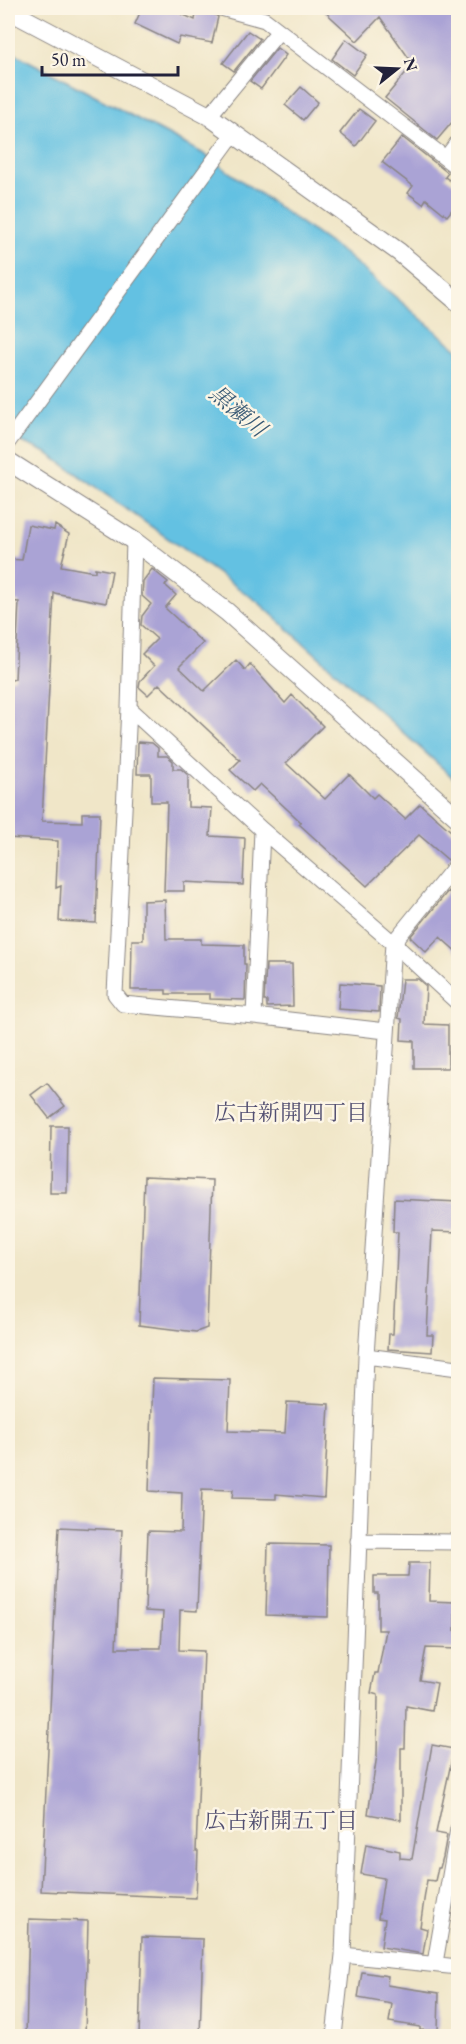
<svg xmlns="http://www.w3.org/2000/svg" width="466" height="2044" viewBox="0 0 466 2044" font-family="'EB Garamond','Noto Serif JP',serif">
<rect width="100%" height="100%" fill="#fcf5e5"/>
<filter id="ink" filterUnits="userSpaceOnUse"><feTurbulence type="fractalNoise" baseFrequency=".0167" numOctaves="2"/><feDisplacementMap in="SourceGraphic" scale="12" xChannelSelector="R" yChannelSelector="G"/><feConvolveMatrix kernelMatrix="1 2 1 2 8 2 1 2 1" color-interpolation-filters="sRGB"/></filter>
<filter id="wash" filterUnits="userSpaceOnUse"><feTurbulence type="fractalNoise" baseFrequency=".008" numOctaves="4" result="noise"/><feDisplacementMap in="SourceGraphic" scale="24" xChannelSelector="R" yChannelSelector="G"/><feGaussianBlur stdDeviation="1.35" result="paint"/><feColorMatrix in="noise" values="0 0 0 0 0 0 0 0 0 0 0 0 0 0 0 0 0 1.4 0 .05"/><feComposite in="paint" operator="in"/></filter>
<g filter="url(#wash)">
<rect width="100%" height="100%" fill="#f0e6c8"/>
<path fill="#64c1e2" stroke="#43728e" stroke-width="1.5" d="M8,50L202,153L345,254L458,350V782L258,602L47,453L8,436Z"/>
<g id="blocks">
<path fill="#aaa3d5" d="M142,8H168L195,20L197,8H212L214,14L218,17L212,43L180,37L177,44L135,24Z
M321,8H459V114L437,140L385,98L413,64L380,17L357,41Z
M248,31L260,39L234,71L223,63Z
M346,39L367,55L353,75L332,59Z
M277,48L286,55L261,89L250,81Z
M301,87L318,102L303,120L285,105Z
M359,109L375,121L356,146L340,133Z
M402,137L448,173L445,177L459,187V201L447,216L426,199L423,204L408,193L413,186L382,162Z
M28,525L54,530L55,525L69,534L61,566L95,572V568L112,571L106,603L54,593L42,821L82,822V813H100L96,923L59,921L61,886L56,888L58,841L8,838L12,723L8,722V681L15,679L19,602L8,601V559L22,560Z
M152,569L168,582L165,585L176,595L165,608L203,643L179,667L204,691L236,660L245,670L250,664L285,703L292,695L323,726L286,763L325,799L349,774L373,798L377,794L405,819L420,804L459,838V849L448,860L419,835L367,886L299,824L301,822L260,784L253,791L230,770L240,760L159,684L148,695L139,687L140,681L154,666L142,654L157,639L141,625L142,616L151,604L142,596L143,581Z
M138,742L152,743L158,748V756H167L173,761V769H181L188,775V807L212,808L210,836L245,838L243,885L184,882V891H164L167,802H151V774H137Z
M448,891L459,902V954L440,937L426,952L410,937Z
M165,900L166,939H201V944L244,945V964H246L245,1000L210,999V994H166V990H131L132,940H143V901Z
M266,964H292L293,1006L267,1007V1001H264Z
M402,979H418L426,986L424,1024L448,1025V1068H414V1041L401,1040L402,1019L398,1018Z
M340,983L380,986L379,1012L338,1009Z
M47,1083L65,1106L49,1118L31,1095Z
M51,1126H68L67,1193H50Z
M144,1177L212,1180L207,1328L196,1332L139,1325Z
M394,1199L459,1202V1232L432,1231L427,1335H433L432,1352L388,1349L389,1334H393L398,1232H393Z
M153,1378L230,1380L228,1431L285,1433L287,1402L329,1404L324,1498L276,1494V1499L232,1498L233,1490L202,1489L197,1611L180,1610L179,1650L204,1651L196,1851H198L196,1898L41,1891L59,1527L122,1530L116,1648H161L163,1612L145,1611L148,1531L181,1532L182,1493L149,1491Z
M268,1544L329,1545L328,1617L266,1615Z
M409,1563H430L429,1601L455,1602V1631H459V1649L426,1648L420,1680L437,1683L432,1711L406,1706L405,1748H401V1820L368,1814L377,1755L378,1695L371,1693L375,1673H378L386,1630H378V1593H374V1576H408Z
M432,1745L454,1749L436,1833L447,1835L443,1857L440,1868H438L435,1881L427,1880L420,1927L427,1929L423,1954L381,1947L385,1919L378,1918L384,1878L361,1874L366,1844L400,1851V1858L412,1859Z
M29,1919L88,1921L85,2037H26Z
M142,1937L203,1939L200,2037H139Z
M362,1972L388,1976L387,1985L439,1993L438,2031L420,2030V2027L389,2022L392,2004L358,1998Z"/>
</g>
</g>
<g filter="url(#ink)">
<use href="#blocks" fill-opacity="0" stroke="#898482" stroke-width="1.5"/>
<g fill="none" stroke-linecap="round" stroke-linejoin="round">
<g stroke="#898482" stroke-width="17">
<path id="minor" d="M221,8L265,20L458,168
M209,116L279,31
M446,158L458,142
M8,442L234,133
M134,541L129,708L115,994L123,1004L254,1016L386,1031
M129,708L262,830L393,943L458,1003
M254,1016L262,830
M366,1356L458,1368
M358,1541L458,1542
M343,1955L458,1967
M435,1963L458,1829
M334,2036L343,1955L366,1356L393,943L458,863"/>
</g>
<g stroke="#898482" stroke-width="20">
<path id="tertiary" d="M8,10L209,116L399,252L458,302
M8,461L134,541L227,612L458,818"/>
</g>
<use href="#minor" stroke="#fff" stroke-width="15"/>
<use href="#tertiary" stroke="#fff" stroke-width="18"/>
</g>
</g>
<g text-anchor="middle" dominant-baseline="central" stroke-width="5" stroke-linejoin="round" paint-order="stroke">
<g font-size="22" font-style="italic" fill="#395a75" stroke="#fcf5e5">
<text transform="translate(238 411) rotate(40)">黒瀬川</text>
</g>
<g font-size="22" fill="#524f71" stroke="#fcf5e5">
<text x="291" y="1112">広古新開四丁目</text>
<text x="281" y="1820">広古新開五丁目</text>
</g>
</g>
<rect width="466" height="2044" fill="none" stroke="#fcf5e5" stroke-width="30"/>
<g transform="translate(397 69) rotate(72)" stroke="#fcf5e5" stroke-width="4.5" paint-order="stroke">
<path d="M0-4.5L10 22L0 15L-10 22Z" fill="#22223b"/>
<text y="-9" font-size="16" font-weight="bold" text-anchor="middle" fill="#22223b">N</text>
</g>
<path d="M42 66v9h136v-9" fill="none" stroke="#22223b" stroke-width="3"/>
<text x="51" y="66" font-size="18" fill="#22223b" stroke="#fcf5e5" stroke-width="4.5" paint-order="stroke">50 m</text>
</svg>
